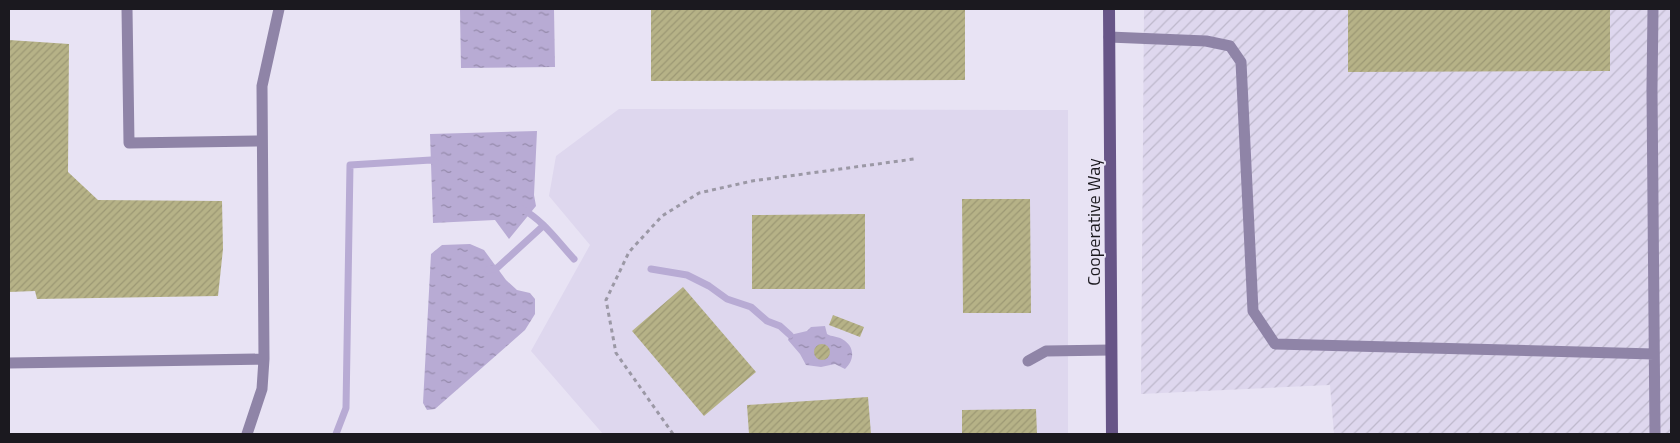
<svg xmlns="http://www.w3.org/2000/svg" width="1680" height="443" viewBox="0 0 1680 443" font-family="'Titillium Web',sans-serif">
<defs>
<pattern id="industrial-furrows" width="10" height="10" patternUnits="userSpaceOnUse" patternTransform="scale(1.25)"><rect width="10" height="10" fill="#ded7ee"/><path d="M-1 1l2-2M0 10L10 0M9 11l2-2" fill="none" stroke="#beb8cc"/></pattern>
<pattern id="water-ripples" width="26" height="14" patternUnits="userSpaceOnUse" patternTransform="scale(1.25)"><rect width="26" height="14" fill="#b8abd4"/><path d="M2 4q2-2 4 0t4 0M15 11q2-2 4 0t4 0" fill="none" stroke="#958aab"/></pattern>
<pattern id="building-hatch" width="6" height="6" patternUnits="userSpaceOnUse" patternTransform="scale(1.25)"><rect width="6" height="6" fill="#b6b287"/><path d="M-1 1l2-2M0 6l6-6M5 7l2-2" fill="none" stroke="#9c9874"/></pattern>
</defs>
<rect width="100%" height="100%" fill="#e8e3f4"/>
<path fill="#ded7ee" d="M619,109L1068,110V434H603L531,351L590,245L549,196L556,156Z"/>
<path fill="url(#industrial-furrows)" d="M1144,9H1671V434H1334L1330,385L1141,394Z"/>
<path fill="url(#water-ripples)" d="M460,9H554L555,67L461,68Z
M537,131L534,195L536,206L509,239L495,220L433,223L430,134Z
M470,244L484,250L506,280L517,290L530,293L535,299V314L525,330L435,409L427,410L423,403L431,254L442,245Z
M825,326L827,334C832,337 837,336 842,339C855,346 855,360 845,369L835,364L821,367L806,365L800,354L788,340L790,335L807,331L811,327Z"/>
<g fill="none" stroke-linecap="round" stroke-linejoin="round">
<path stroke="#b8abd4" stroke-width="7" d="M522,209C543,220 558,242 574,259
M651,269L687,275L709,286L727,299L751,307L767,321L780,326L790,335
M488,270L497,268L543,226
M336,434L346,408L350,165L431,160L438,164"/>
</g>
<path fill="url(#building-hatch)" d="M651,9H965V80L651,81Z
M1348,9H1610V71L1348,72Z
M9,40L69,44L68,172L98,200L222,201L223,249L218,296L37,299L35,291L9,292Z
M962,199H1030L1031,313H963Z
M865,214V289H752V215Z
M683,287L756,372L704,416L632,331Z
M833,315L864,327L860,337L829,325Z
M814 352a8 8 0 1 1 16 0a8 8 0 1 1-16 0Z
M868,397L871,434H749L747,405Z
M1036,409L1037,434H962V410Z"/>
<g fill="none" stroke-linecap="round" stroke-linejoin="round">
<path stroke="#9b98a5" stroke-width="3" stroke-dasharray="4 4" stroke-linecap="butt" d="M673,434L616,353L606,300L629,252L662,216L699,193L752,181L914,159"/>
<path stroke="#8f84a7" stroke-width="11" d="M127,9L129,143L262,141
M1653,9L1652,89L1655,434
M1109,37L1206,41L1230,46L1241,62L1253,311L1275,344L1654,354
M1028,361L1046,351L1111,350
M9,363L264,359L262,86L279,9
M247,434L262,389L264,359"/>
<path stroke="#675587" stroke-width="12" d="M1109,9L1112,434"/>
</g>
<g text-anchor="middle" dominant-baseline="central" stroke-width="4" stroke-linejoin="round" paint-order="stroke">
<g font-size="18" fill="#1b191f" stroke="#e8e3f4">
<text transform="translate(1093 222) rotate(-90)">Cooperative Way</text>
</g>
</g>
<rect width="1680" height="443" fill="none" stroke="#1b191f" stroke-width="20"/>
</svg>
